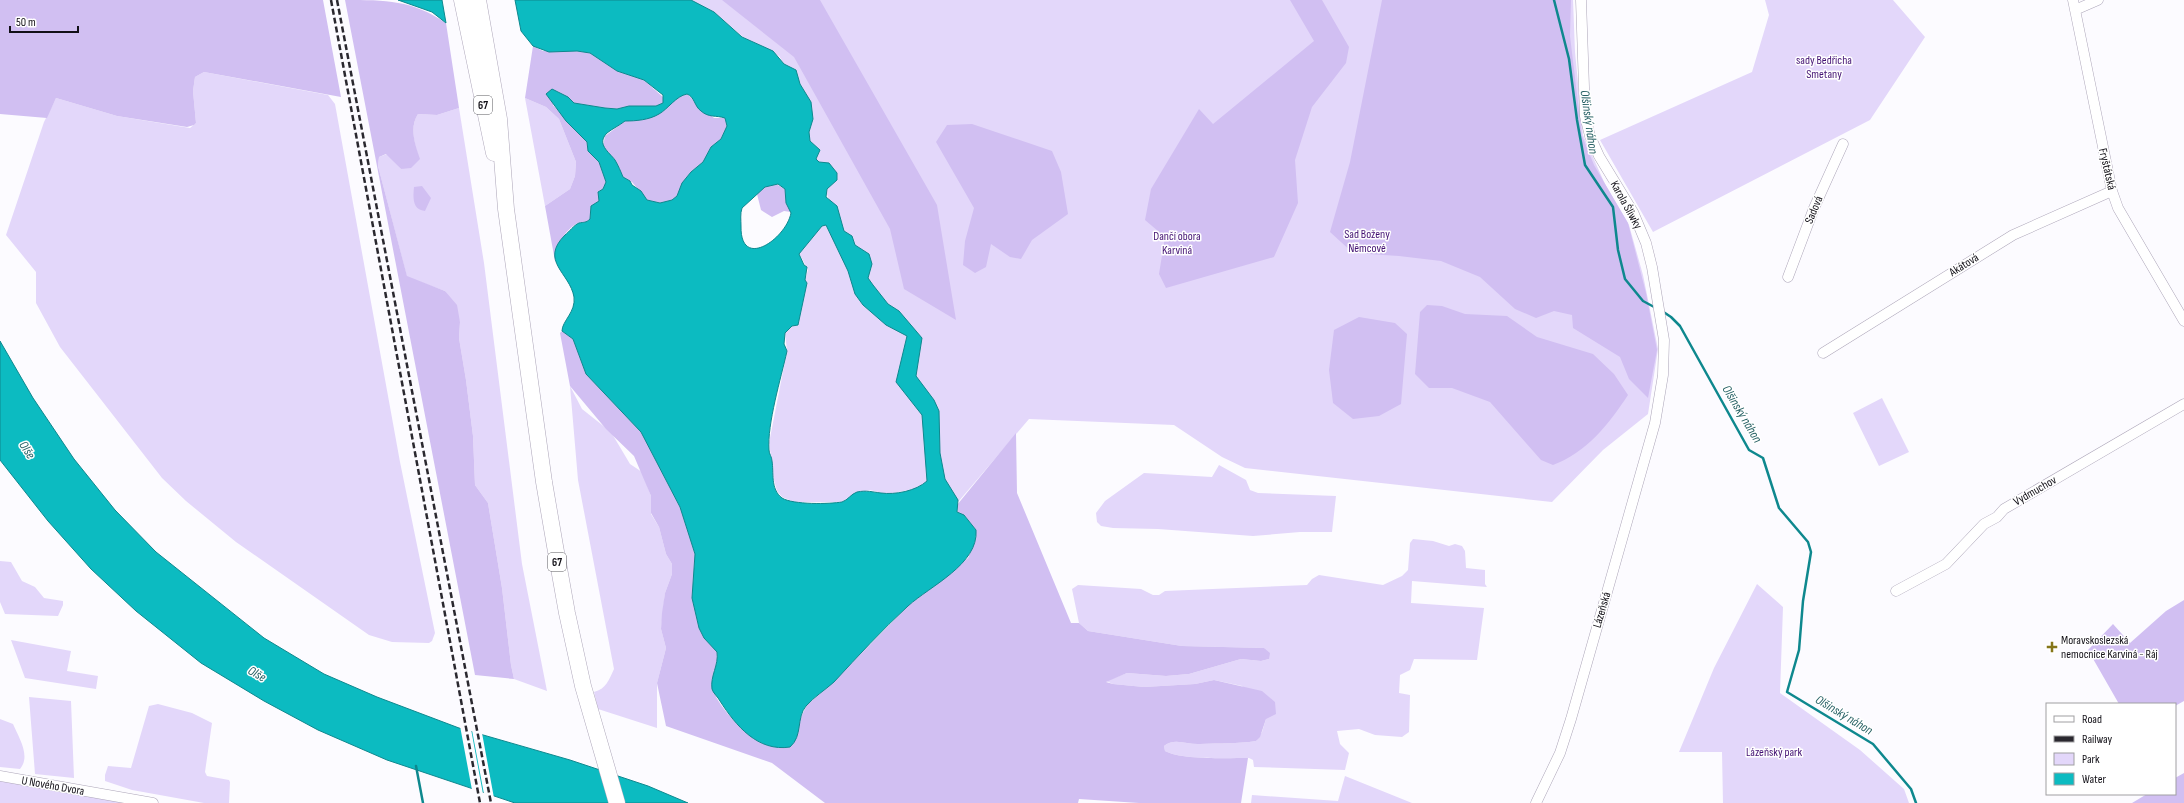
<svg xmlns="http://www.w3.org/2000/svg" width="2184" height="803" viewBox="0 0 2184 803" font-family="'Sofia Sans Condensed',sans-serif">
<rect width="100%" height="100%" fill="#fcfbff"/>
<path fill="#e3d7fa" d="M691,0H1573L1575,52L1583,135L1605,184L1629,225L1643,275L1658,349L1648,414L1603,450L1552,502L1245,468L1222,457L1174,425L1029,419L958,502L945,482L926,483L913,489L894,493H882L870,490L856,493L842,502H794L782,497L777,491L772,473V463L769,443L787,351L785,333L789,327L798,325L807,283L805,280L808,270L799,253L822,226L826,225L837,207L830,202L826,192L835,170C829,162 820,165 816,159L820,150L810,141L809,132L813,119L811,102L800,84L796,70L784,64L779,56L743,37L714,12Z
M1765,0H1893L1925,37L1870,120L1653,232L1600,140L1752,72L1769,15Z
M204,72L328,95L335,104L400,462L435,633L432,641L429,643L392,642L369,635L236,542L186,501L162,478L60,347L36,303V272L6,235L44,122L56,98L117,116L190,128L196,123L193,91L195,77Z
M525,98L546,107L559,119L576,162L575,176L570,189L545,206Z
M459,108L484,263L522,564L547,691L514,679L511,665L502,588L488,503L475,485L473,436L466,380L459,338L460,322L445,291L407,277L378,166L379,157L387,154L401,169L419,159C415,144 409,128 418,114L437,115Z
M570,386L582,409L611,432L630,464L642,472L651,496V514L659,527L666,554L672,564V574L665,593L661,629L666,648L657,683V728L598,709L594,692C606,689 609,680 614,669L578,480Z
M1882,398L1909,452L1879,466L1853,413Z
M1219,465L1246,480L1250,490L1258,493L1336,496L1332,532H1300L1253,536L1158,529L1113,528L1101,526L1097,522L1096,513L1105,501L1144,473L1212,477Z
M1413,539L1433,541L1449,546L1455,544L1462,546L1465,551L1466,568L1485,570V584L1487,587L1412,581L1411,603L1484,608L1477,660L1414,659L1410,670L1400,675L1399,693L1410,695L1409,732L1402,737L1375,735L1359,729L1337,731L1340,744L1349,753L1345,770L1254,767L1253,760L1249,758C1229,758 1181,760 1165,751L1164,746C1174,737 1188,745 1200,744C1218,743 1238,744 1256,741L1262,732L1266,719L1242,686L1214,680L1195,684L1144,687L1113,684L1106,681L1127,673L1166,676L1189,674L1241,659L1261,661L1269,659L1264,648L1182,646L1088,631L1079,623L1072,589L1078,585L1141,589L1153,595H1159L1165,591L1307,585L1312,579L1319,575L1383,585L1402,576L1408,570L1410,543Z
M0,561L11,562L22,581L35,587L44,598L63,601V605L58,616L5,614L0,602Z
M1757,584L1783,607L1780,693L1860,750L1904,789L1909,803H1723L1722,752H1679L1714,668Z
M11,640L71,651L67,671L98,676L96,689L25,678Z
M29,697L71,701L74,778L35,774Z
M158,704L192,713L212,723L205,772L207,776L229,780L230,782L229,803H204L132,790L105,781V775L108,766L131,768L149,706Z
M0,719L13,724C19,738 31,756 20,769L0,767Z
M0,776L153,803H0Z
M1345,776L1412,803H1251L1252,795L1338,801Z"/>
<path fill="#d1bff2" d="M0,0H323L341,97L204,72L195,77L193,91L196,123L194,125L187,127L117,116L56,98L47,118L0,114Z
M345,0C386,0 412,0 446,23L459,108L437,115L418,114C409,128 415,144 420,159L411,168L401,169L386,154L379,157L378,166L407,276L445,291L457,305L460,322L459,338L466,380L473,436L475,485L488,503L502,588L511,665L514,679L475,675Z
M722,0H820L937,205L956,320L904,289L890,229L794,57Z
M1290,0H1322L1349,47L1346,63L1312,107L1295,160L1298,203L1274,257L1166,288L1159,274L1165,237L1145,220L1151,189L1199,109L1213,124L1314,41Z
M1382,0H1571L1570,36L1582,136L1594,165L1628,223L1646,293L1657,350L1648,398L1629,379L1620,357L1573,328L1572,315L1554,311L1536,318L1515,309L1480,277L1441,261L1399,256L1353,253L1330,232L1350,162Z
M533,46L543,51H577L590,53L617,71L644,80L664,98L663,103L656,106H629L617,109L605,108L574,103L557,91L553,105L587,142L588,151L599,162L606,182L603,189L599,191V201L591,206L590,219C586,224 583,221 578,223C565,229 555,248 555,261L545,206L570,189L575,176L576,162L559,119L546,107L525,98Z
M687,94L714,118H725L727,126L721,139L711,147L703,162L691,172L684,181L677,196L672,200L660,203L647,200L632,182L623,177L614,159L603,146L605,136L625,121L658,114L680,96Z
M972,124L1052,151L1061,172L1068,214L1032,240L1021,259L1010,257L991,244L986,267L975,273L963,265L965,241L974,208L936,142L947,125Z
M776,184L785,189L786,203L791,212L784,211L772,217L761,210L757,194L765,187Z
M422,186L431,198L425,211C412,210 413,197 414,187Z
M1427,305L1442,306L1465,314L1507,316L1537,337L1593,354L1614,374L1628,395C1609,424 1586,453 1553,465L1541,460L1490,402L1452,388H1429L1415,374L1420,312Z
M1359,317L1395,323L1407,334L1401,404L1379,416L1353,419L1333,403L1329,370L1334,330Z
M562,331L573,339L586,374L641,432L680,507L695,554L692,598L699,628L704,638L717,652C719,665 709,678 714,692C719,707 747,737 762,743C769,747 778,747 786,747L807,705L830,685L909,605L968,558L976,539V530L965,516L958,513L957,505L1016,433L1017,493L1071,623H1079L1088,631L1182,646L1264,648L1270,653L1269,659L1261,661L1241,659L1189,674L1166,676L1127,673L1106,682L1113,684L1144,687L1195,684L1214,680L1262,691L1275,702L1276,714L1266,719L1260,737L1256,741C1238,744 1218,743 1200,744C1188,745 1174,737 1164,746L1165,751C1181,760 1228,758 1248,758L1241,803H1139L1079,799L1078,803H825L772,763L666,726L657,683L666,648L661,629L662,613L665,593L672,574V564L666,554L659,527L651,513V496L634,456L606,429L570,386L560,333Z
M2184,600V701L2175,706V704H2119L2088,650L2113,624L2130,643L2166,611Z
M2184,773V803H2132L2147,794H2175V778Z"/>
<path fill="#0cbbc1" stroke="#0e888e" fill-rule="evenodd" d="M398,0H442L446,23L432,12Z
M515,0H691L714,12L742,37L773,51L784,64L796,70L800,84L811,102L813,119L809,132L810,141L820,150L816,159L819,162L829,163L837,173V180L827,189L826,197L837,206L844,231L852,236L855,245L869,254L872,264L868,278L873,285L888,304L899,311L922,338L916,376L934,400L939,411L940,453L945,479L958,500L957,512L964,515L976,530C979,564 930,586 908,606C882,630 858,656 834,682C825,690 814,697 806,706C796,718 803,736 790,747C758,752 736,726 720,701C718,697 713,693 712,689C710,676 719,665 717,652L704,638L699,628L692,598L695,554L680,507L641,432L586,374L573,339L562,331C562,321 576,312 574,297C570,273 539,261 565,235C569,232 574,225 579,223C584,222 586,223 590,219L591,206L599,201L598,192L603,189L606,182L599,162L588,151L587,142L566,121L546,94L552,89L568,97L574,103L605,108L617,109L629,106H656L663,103V95L644,80L617,71L590,53L577,51L549,52L533,46L521,31ZM687,94C695,97 694,106 701,111C709,118 716,115 725,118L727,126L721,139L711,147L703,162L691,172L682,183L677,196L672,200L660,203L647,200L641,191L632,185L630,181L623,177C621,172 618,165 615,160C609,152 596,144 607,133C612,129 620,125 625,121C636,121 649,120 659,114C668,109 676,96 687,94ZM778,184L785,189L786,203L791,213C786,239 740,271 741,226C741,220 740,214 742,208L765,187ZM826,225L848,271L855,294L863,305L886,325L907,336L896,382L922,415L927,481C916,491 895,495 881,493C872,492 867,490 857,492C851,494 848,500 842,502C830,504 793,505 782,498C770,489 774,472 772,461C772,457 769,454 769,450C767,424 781,378 787,351L784,344L785,333L792,326L798,325L807,283L805,280L807,267L804,265L799,254L822,226Z
M0,341L33,398L74,459L115,510L156,552L264,638L324,674L377,697L459,728L570,760L648,786L688,803H515L387,760L318,730L264,701L201,663L136,611L91,569L48,521L0,460Z"/>
<path fill="#fcfbff" d="M460,726L471,729L483,794L472,790Z
M472,730L482,733L494,798L484,794Z"/>
<g fill="none" stroke-linecap="round" stroke-linejoin="round">
<path stroke="#0e888e" stroke-width="2.5" d="M1554,0L1569,59L1577,120L1585,165L1613,207L1618,250L1625,279L1643,301L1656,308
M1662,311L1671,317L1680,326L1749,450L1763,458L1779,508L1808,542L1811,552L1803,601L1799,650L1787,692L1873,744L1911,789L1916,803
M416,766L423,803"/>
<g stroke="#ada6b9" stroke-width="11">
<path id="street" d="M2073,0L2112,191L2118,208L2184,321
M2075,10L2098,0
M1788,277L1814,208L1843,144
M1823,353L2013,235L2112,191
M1896,591L1946,564L1984,524L1997,517L2004,509L2184,404
M0,776L153,803
M1536,803L1560,753L1571,719L1655,423L1663,375L1664,340L1652,267L1646,243L1633,212L1599,156L1590,136L1585,116L1581,0"/>
</g>
<g stroke="#ada6b9" stroke-width="17">
<path id="primary" d="M462,0L494,153
M478,0L499,119L506,209L544,482L555,546L567,613L583,686L617,803"/>
</g>
<use href="#street" stroke="#fff" stroke-width="10"/>
<use href="#primary" stroke="#fff" stroke-width="16"/>
<path stroke="#2a282f" stroke-width="2.5" stroke-dasharray="6 3" stroke-linecap="butt" d="M331,0L480,803
M337,0L491,803"/>
</g>
<path fill="#857619" stroke="#fff" stroke-width="1.5" d="M2050 641h4v4h4v4h-4v4h-4v-4h-4v-4h4z"/>
<g text-anchor="middle" dominant-baseline="central" stroke-width="3" stroke-linejoin="round" paint-order="stroke">
<g fill="#fff" stroke="#59585d" stroke-width="1">
<rect x="474" y="96" width="18" height="18" rx="3"/>
<rect x="548" y="553" width="18" height="18" rx="3"/>
</g>
<g font-size="11" font-weight="bold" fill="#121017">
<text x="483" y="105">67</text>
<text x="557" y="562">67</text>
</g>
<g font-size="12" fill="#431273" stroke="#fff">
<text x="1824" y="60">sady Bedřicha<tspan x="1824" dy="14">Smetany</tspan></text>
<text x="1367" y="234">Sad Boženy<tspan x="1367" dy="14">Němcové</tspan></text>
<text x="1177" y="236">Dančí obora<tspan x="1177" dy="14">Karviná</tspan></text>
<text x="1774" y="752">Lázeňský park</text>
</g>
<g font-size="12" fill="#121017" stroke="#fff">
<text transform="translate(2107 169) rotate(77)">Fryštátská</text>
<text transform="translate(1626 205) rotate(61)">Karola Śliwky</text>
<text transform="translate(1814 210) rotate(-68)">Sadová</text>
<text transform="translate(1964 265) rotate(-32)">Akátová</text>
<text transform="translate(2035 491) rotate(-30)">Vydmuchov</text>
<text transform="translate(1602 610) rotate(-74)">Lázeňská</text>
<text transform="translate(53 786) rotate(10)">U Nového Dvora</text>
</g>
<g font-size="12" fill="#121017" stroke="#fff" text-anchor="start">
<text x="2061" y="640">Moravskoslezská<tspan x="2061" dy="14">nemocnice Karviná - Ráj</tspan></text>
</g>
<g font-size="13" font-style="italic" fill="#276164" stroke="#fff">
<text transform="translate(1589 122) rotate(82)">Olšinský náhon</text>
<text transform="translate(1742 414) rotate(59)">Olšinský náhon</text>
<text transform="translate(27 450) rotate(57)">Olše</text>
<text transform="translate(257 674) rotate(30)">Olše</text>
<text transform="translate(1844 715) rotate(31)">Olšinský náhon</text>
</g>
</g>
<rect x="2046" y="703" width="130" height="92" fill="#ffffff" stroke="#a09fa2"/>
<rect x="2054" y="716" width="20" height="6" fill="#ffffff" stroke="#a09fa2"/>
<text x="2082" y="723" font-size="12" fill="#121017">Road</text>
<rect x="2054" y="736" width="20" height="6" fill="#2a282f" stroke="#a09fa2"/>
<text x="2082" y="743" font-size="12" fill="#121017">Railway</text>
<rect x="2054" y="753" width="20" height="12" fill="#e3d7fa" stroke="#a09fa2"/>
<text x="2082" y="763" font-size="12" fill="#121017">Park</text>
<rect x="2054" y="773" width="20" height="12" fill="#0cbbc1" stroke="#a09fa2"/>
<text x="2082" y="783" font-size="12" fill="#121017">Water</text>
<path d="M10 26v6h68v-6" fill="none" stroke="#121017" stroke-width="2"/>
<text x="16" y="26" font-size="12" fill="#121017" stroke="#ffffff" stroke-width="3" paint-order="stroke">50 m</text>
</svg>
